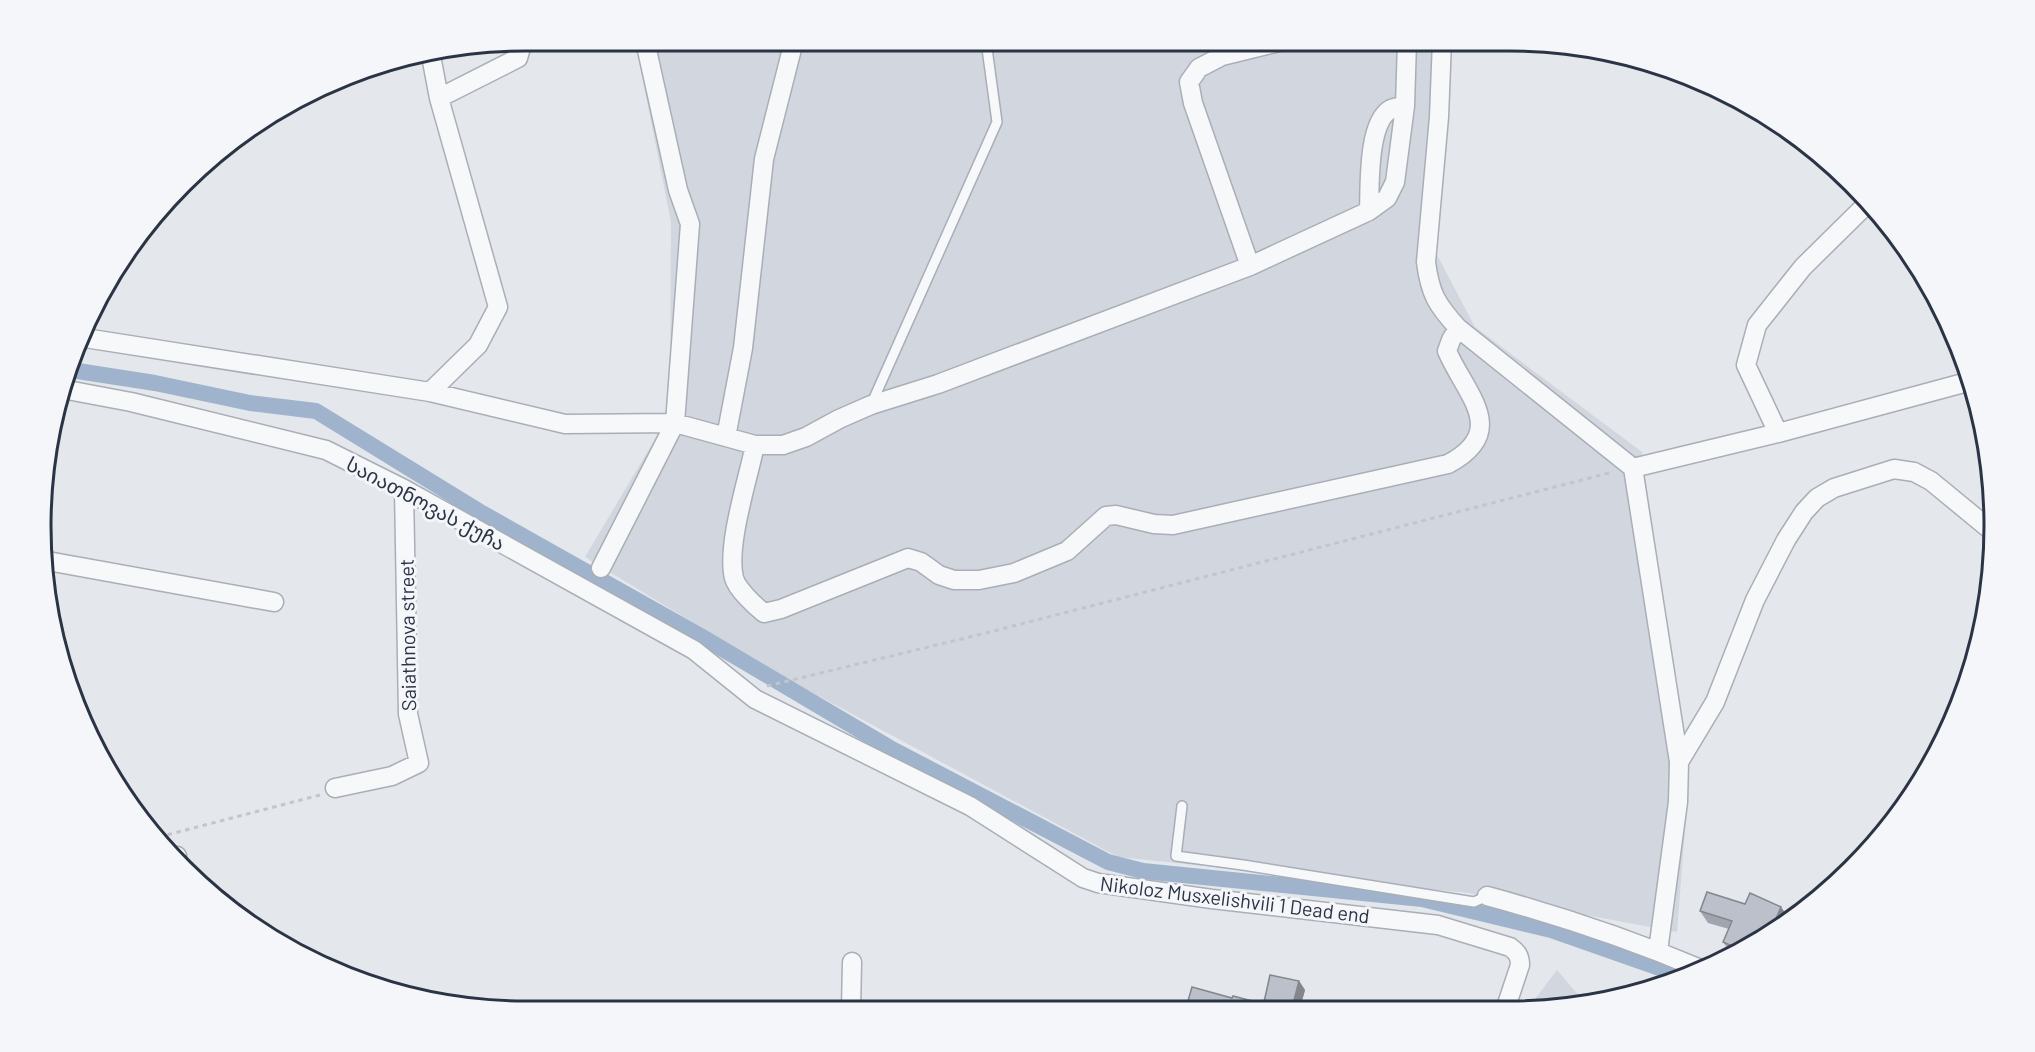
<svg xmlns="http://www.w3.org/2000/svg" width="2035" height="1052" viewBox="0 0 2035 1052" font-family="Barlow,'Noto Sans Georgian',sans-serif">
<rect width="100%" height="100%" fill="#e4e7ec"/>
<path fill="#d2d6de" d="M635,41H1439L1436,253L1475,327L1642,452L1688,790L1677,932L1468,893L1118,857L776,673L585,557L670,414L671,222Z
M1557,970L1586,1004L1573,1007H1529Z"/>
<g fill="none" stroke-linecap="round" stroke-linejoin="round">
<path stroke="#9fb4cc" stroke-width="16" d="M71,370L155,383L250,403L316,411L482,513L704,638L890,748L1108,862L1143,871L1422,899L1551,930L1685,977"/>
<g stroke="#a9aeb7" stroke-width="12">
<path id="service" d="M871,405L997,122L986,41
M1182,806L1176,856L1243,865L1474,902L1487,896"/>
</g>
<g stroke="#a9aeb7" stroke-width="21">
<path id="minor" d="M1442,41L1439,117L1426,262C1430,294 1437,305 1458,328L1633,468L1679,762L1678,802L1658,951
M439,98L518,58L523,41
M1369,211C1370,187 1367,122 1391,109C1395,107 1401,107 1405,106
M1250,266L1369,211L1387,198L1395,182L1405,106L1407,41
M85,338L430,392L565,424L675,423L755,445H783L806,437L839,419L871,405L938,384L1250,266L1193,103L1189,82L1199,68L1222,56L1283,41
M62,389L131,402L326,450L404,489L694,650L755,699L970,806L1083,878L1098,883L1212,899L1438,925L1510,947C1517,952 1520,956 1520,965L1506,1007
M430,392L478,345L498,307L439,98L431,56
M1778,433L1746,365L1757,325L1803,267L1869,202
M726,437L743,348L764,159L794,41
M755,445C748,479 726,546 734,578C737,589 755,606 764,613L781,609L908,558L921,562L939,575L954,580H979L1014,573L1067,551L1106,516L1116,515L1154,524L1173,525L1448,464C1510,431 1466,395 1447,351L1451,340L1458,328
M1633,468L1778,433L1971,381
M42,560L274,602
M601,568L675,423L690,224L678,190L645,41
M1679,762L1715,702L1755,600L1786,540L1804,512L1817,498L1834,488L1894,469L1914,472L1931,481L1993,532
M335,788L392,776L419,763L408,714L404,489
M174,857L177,856
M1487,896C1561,916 1632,940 1703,970
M399,995H401
M851,1009L852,962"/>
</g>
<path stroke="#c2c5cb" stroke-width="3" stroke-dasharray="4.5 4.5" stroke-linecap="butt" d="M767,686L978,635L1613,472
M159,837L320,795"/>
<use href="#service" stroke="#f7f8fa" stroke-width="9"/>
<use href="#minor" stroke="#f7f8fa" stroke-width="18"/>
</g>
<path fill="#a1a5ae" d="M1700,911L1789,918L1788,920L1731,953L1723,942L1729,929L1708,923Z
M1299,981L1305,990L1300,1008H1268L1264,1002Z"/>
<path fill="#83868d" d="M1781,907L1789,918L1788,920L1773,929L1772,928Z
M1299,981L1305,990L1300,1008H1292Z
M1256,1002L1260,1008H1254Z"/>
<path fill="#bbc0ca" stroke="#83868d" stroke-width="1.5" d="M1707,892L1745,904L1750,893L1781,907L1772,928L1774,929L1739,949L1723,942L1732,921L1700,911Z
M1270,975L1299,981L1292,1008L1264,1002Z
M1192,987L1232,998L1233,996L1256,1002L1254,1008H1186Z"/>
<g text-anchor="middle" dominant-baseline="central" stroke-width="6" stroke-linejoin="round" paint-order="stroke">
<g font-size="20" fill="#2b3445" stroke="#f4f6f9">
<text transform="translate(426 503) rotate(28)">საიათნოვას ქუჩა</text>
<text transform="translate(407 635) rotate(-91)">Saiathnova street</text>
<text transform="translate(1235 899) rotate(7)">Nikoloz Musxelishvili 1 Dead end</text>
</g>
</g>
<path d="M0 0H2035V1052H0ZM526 51H1509A475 475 0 0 1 1984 526V526A475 475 0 0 1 1509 1001H526A475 475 0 0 1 51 526V526A475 475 0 0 1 526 51Z" fill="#f4f6f9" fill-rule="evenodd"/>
<path fill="none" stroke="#2b3445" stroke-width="3" d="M526 51H1509A475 475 0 0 1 1984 526V526A475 475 0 0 1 1509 1001H526A475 475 0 0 1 51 526V526A475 475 0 0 1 526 51Z"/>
</svg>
